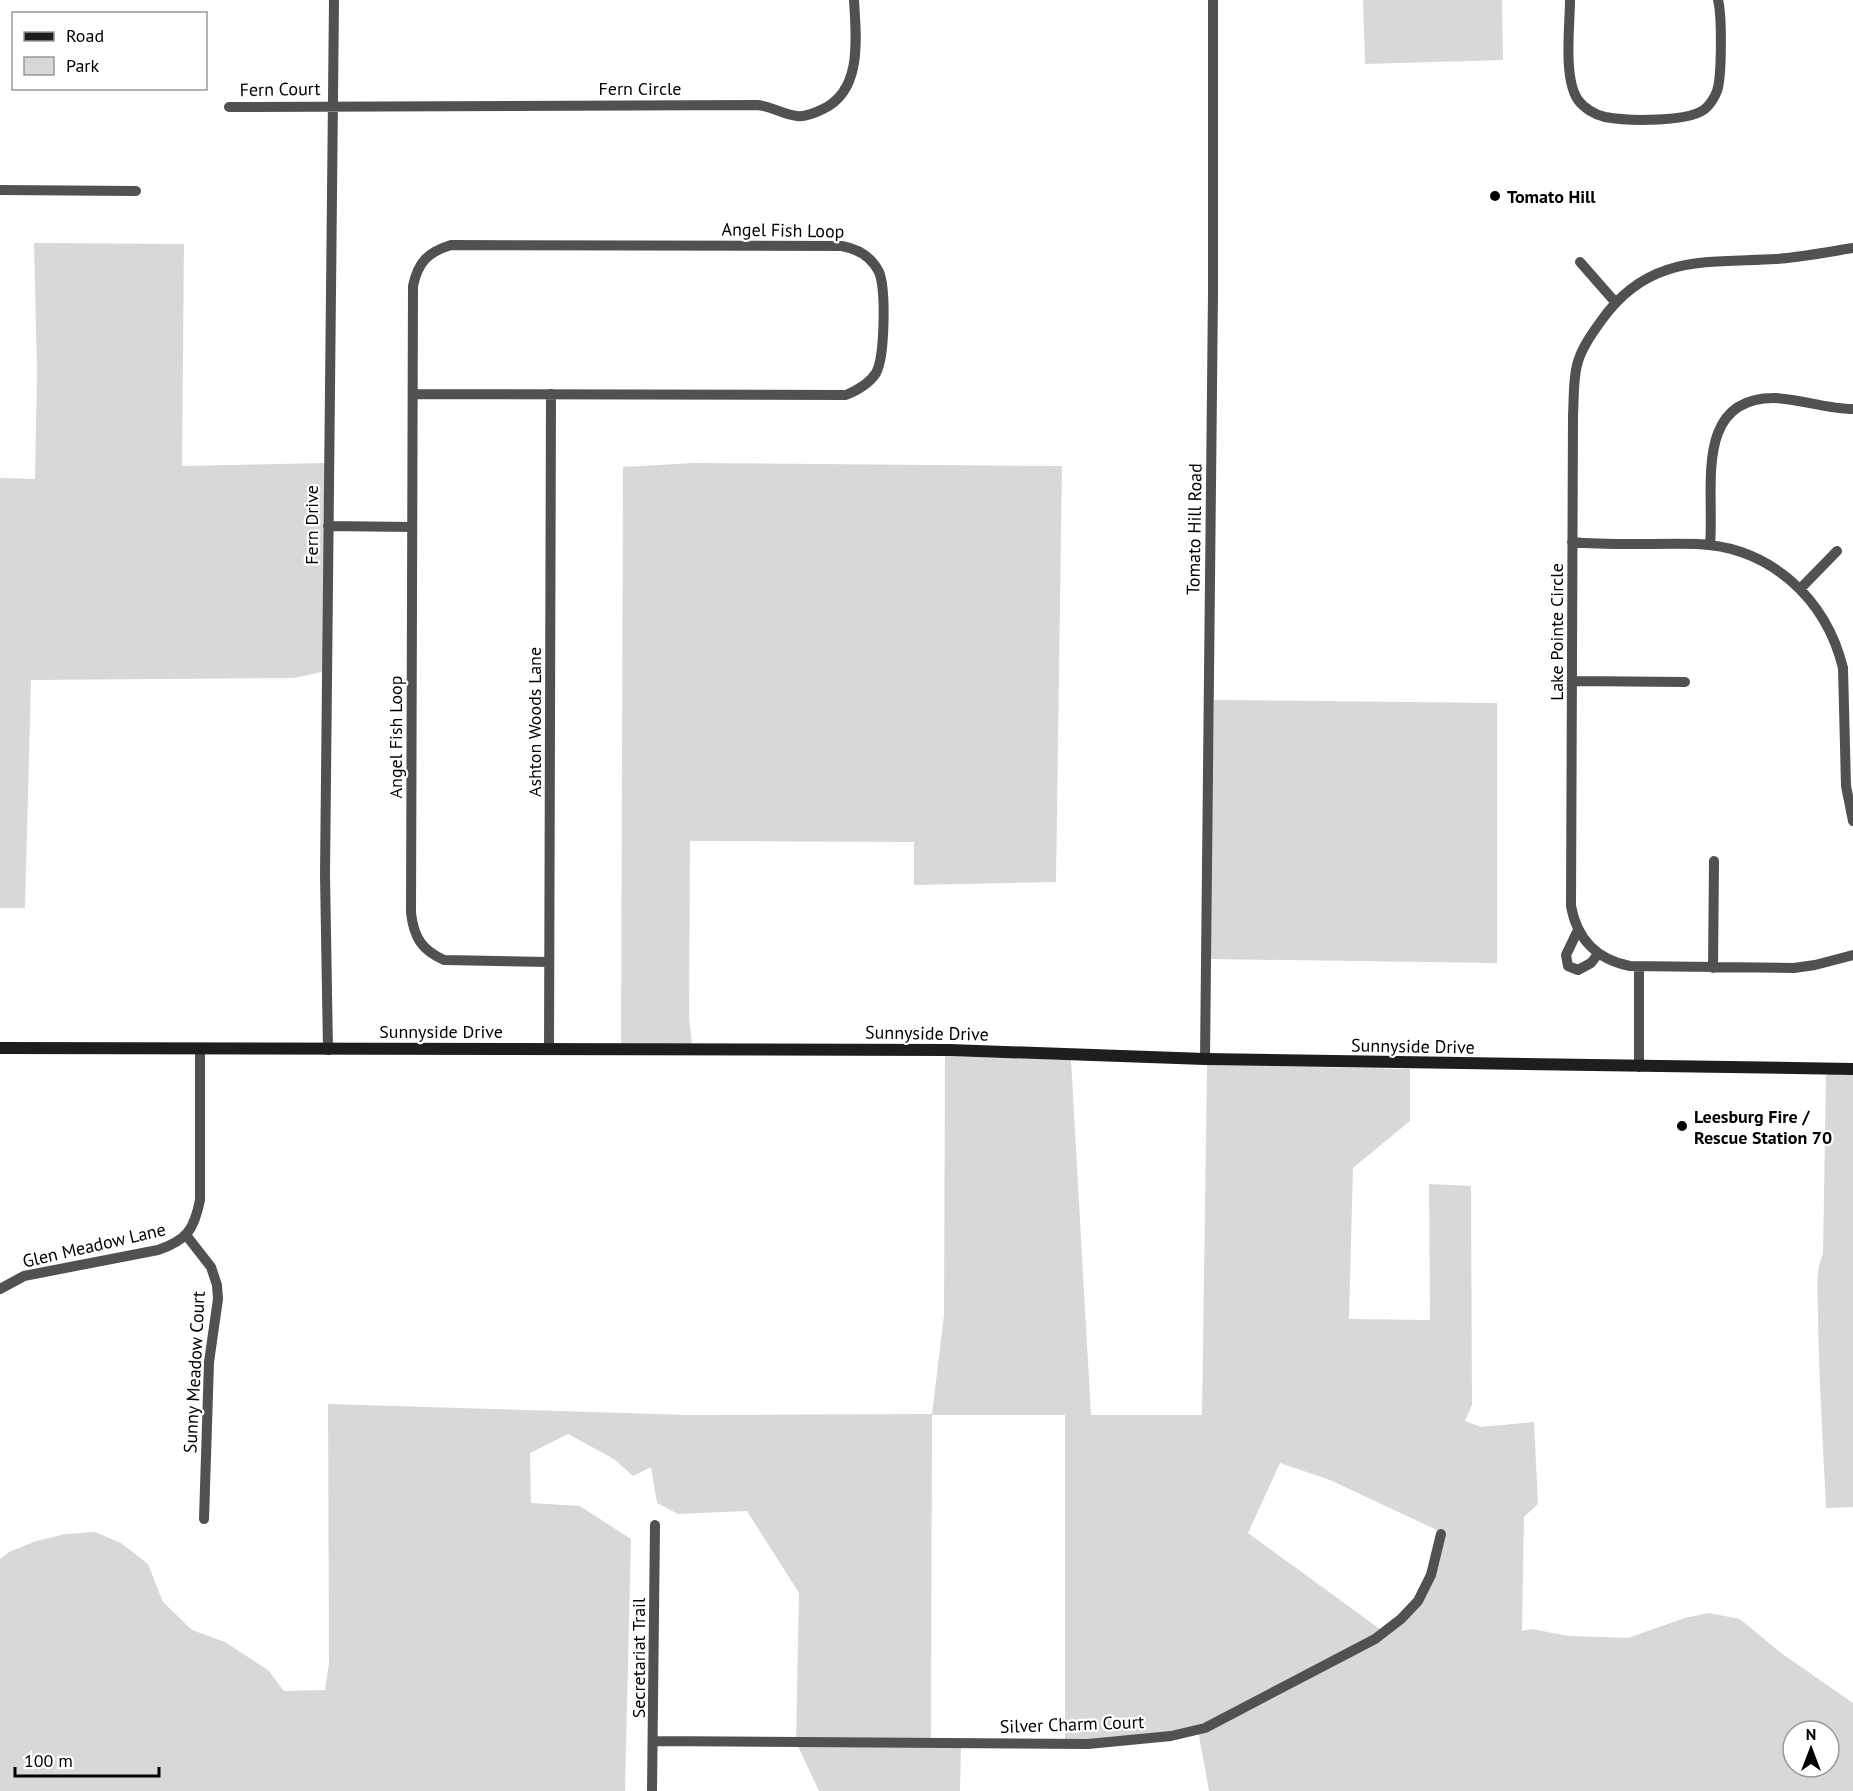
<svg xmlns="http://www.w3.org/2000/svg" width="1853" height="1791" viewBox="0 0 1853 1791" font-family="'PT Sans',sans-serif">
<rect width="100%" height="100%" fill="#fff"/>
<path fill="#d8d8d8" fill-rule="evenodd" d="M1363,0H1502L1503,60L1365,64Z
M34,243L184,244L182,466L325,463L326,671L294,678L31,680L25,908H0V478L35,479L37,372Z
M694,463L1062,466L1056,882L914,885V842L690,841L689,1018L692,1044H621L623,467Z
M1214,700L1497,703V963L1209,959Z
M945,1056L1071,1060L1091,1415H1202L1207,1065L1410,1069V1121L1353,1168L1349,1319L1430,1320L1429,1184L1471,1186L1472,1405L1465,1421L1481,1427L1534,1422L1538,1504L1524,1517L1522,1631L1532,1629L1569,1636L1628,1638L1685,1618L1709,1613L1740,1619L1781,1653L1853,1703V1791H1209L1198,1730L1065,1743V1415H932L931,1742H961L960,1791H819L796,1742L799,1593L747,1511L678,1514L657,1503L651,1467L633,1476L614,1459L568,1434L530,1453L531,1503L580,1506L631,1539L625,1791H0V1559L9,1552L36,1541L66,1534L95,1532L121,1543L148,1564L163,1602L192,1630L225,1642L268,1670L284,1691L325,1690L329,1663L328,1404L687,1415L932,1414L944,1315ZM1280,1463L1330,1480L1441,1532L1415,1603L1384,1632L1248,1533ZM1793,1731H1829V1767H1793Z
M1826,1074L1853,1075V1507L1826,1508C1823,1444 1819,1381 1818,1317C1818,1297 1815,1270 1823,1254Z"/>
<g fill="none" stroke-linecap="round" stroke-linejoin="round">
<path stroke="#515151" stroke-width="10" d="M1570,0C1570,26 1563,78 1578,100C1584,108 1595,115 1605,117C1626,121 1693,123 1707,107C1711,103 1715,96 1717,91C1722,77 1722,15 1718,0
M229,107L757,105C771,106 784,115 797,116C806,117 815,113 823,109C863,90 856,37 854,0
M0,190L136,191
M1853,248C1828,252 1802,257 1776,259C1705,263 1648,254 1601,321C1591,335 1581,349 1577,365C1573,381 1574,399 1573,415L1571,906C1577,939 1597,960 1630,966L1794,968L1815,965L1853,955
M1580,262L1616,303
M413,394L846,395C858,390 869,384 876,373C885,357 886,289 879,272C871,256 858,249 842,246L451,245C428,252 418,262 413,286L411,913C414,938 422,950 444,960L549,962
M328,526L412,527
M1572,542C1614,546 1655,543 1697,544C1771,547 1826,599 1843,668L1846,786L1853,821
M1710,545C1715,491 1692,397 1775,398C1801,399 1826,409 1853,409
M1801,588L1837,551
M1572,681L1685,682
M1578,930L1566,955L1568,966L1578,970L1591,963L1598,954
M1713,968L1714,861
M549,1049L551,394
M328,1050L325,875L334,0
M1205,1059L1213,293V0
M1639,1067V967
M186,1235L211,1267L217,1285L218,1299L209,1362L204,1519
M0,1289L24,1276L158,1250C187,1240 194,1230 200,1200V1049
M655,1741L1088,1744L1171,1736L1205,1728L1375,1639L1401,1619L1418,1601L1431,1575L1441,1534
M652,1791L655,1525"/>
<path stroke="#1e1e1e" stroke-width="12" d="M0,1048L950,1050L1205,1059L1853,1069"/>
</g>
<g fill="#000" stroke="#fff" stroke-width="2">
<circle cx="1495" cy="196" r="6"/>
<circle cx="1682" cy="1126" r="6"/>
</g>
<g text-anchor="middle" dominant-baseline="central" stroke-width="4.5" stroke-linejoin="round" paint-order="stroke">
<g font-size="18" fill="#000" stroke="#fff">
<text x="640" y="88">Fern Circle</text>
<text transform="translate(280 89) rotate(-1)">Fern Court</text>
<text transform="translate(783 230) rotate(1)">Angel Fish Loop</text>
<text transform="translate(311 525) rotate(-90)">Fern Drive</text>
<text transform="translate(1194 529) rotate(-89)">Tomato Hill Road</text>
<text transform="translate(1556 632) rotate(-90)">Lake Pointe Circle</text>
<text transform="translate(534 722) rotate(-90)">Ashton Woods Lane</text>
<text transform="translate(395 737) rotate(-90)">Angel Fish Loop</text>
<text x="441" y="1031">Sunnyside Drive</text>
<text transform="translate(927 1033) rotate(1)">Sunnyside Drive</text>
<text transform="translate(1413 1046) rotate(1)">Sunnyside Drive</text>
<text transform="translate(94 1245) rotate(-13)">Glen Meadow Lane</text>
<text transform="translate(194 1372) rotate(-87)">Sunny Meadow Court</text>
<text transform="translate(638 1658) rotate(-90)">Secretariat Trail</text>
<text transform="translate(1072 1724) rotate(-2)">Silver Charm Court</text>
</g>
<g font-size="18" font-weight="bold" fill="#000" stroke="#fff" text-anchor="start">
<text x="1507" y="196">Tomato Hill</text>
<text x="1694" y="1116">Leesburg Fire /<tspan x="1694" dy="21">Rescue Station 70</tspan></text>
</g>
</g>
<rect x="12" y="12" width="195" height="78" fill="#ffffff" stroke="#999999" stroke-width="1.5"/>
<rect x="24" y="32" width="30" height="9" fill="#1e1e1e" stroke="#999999" stroke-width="1.5"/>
<text x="66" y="42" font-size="18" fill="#000000">Road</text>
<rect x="24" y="57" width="30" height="18" fill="#d8d8d8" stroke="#999999" stroke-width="1.5"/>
<text x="66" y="72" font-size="18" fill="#000000">Park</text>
<g transform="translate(1811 1749)"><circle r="28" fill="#ffffff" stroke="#999999" stroke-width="1.5"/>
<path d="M0-4.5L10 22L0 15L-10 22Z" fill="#000000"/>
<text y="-9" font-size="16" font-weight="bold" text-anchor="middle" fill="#000000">N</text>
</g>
<path d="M15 1767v9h144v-9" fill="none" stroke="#000000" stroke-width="3"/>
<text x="24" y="1767" font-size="18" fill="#000000" stroke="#ffffff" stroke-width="4.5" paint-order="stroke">100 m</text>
</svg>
